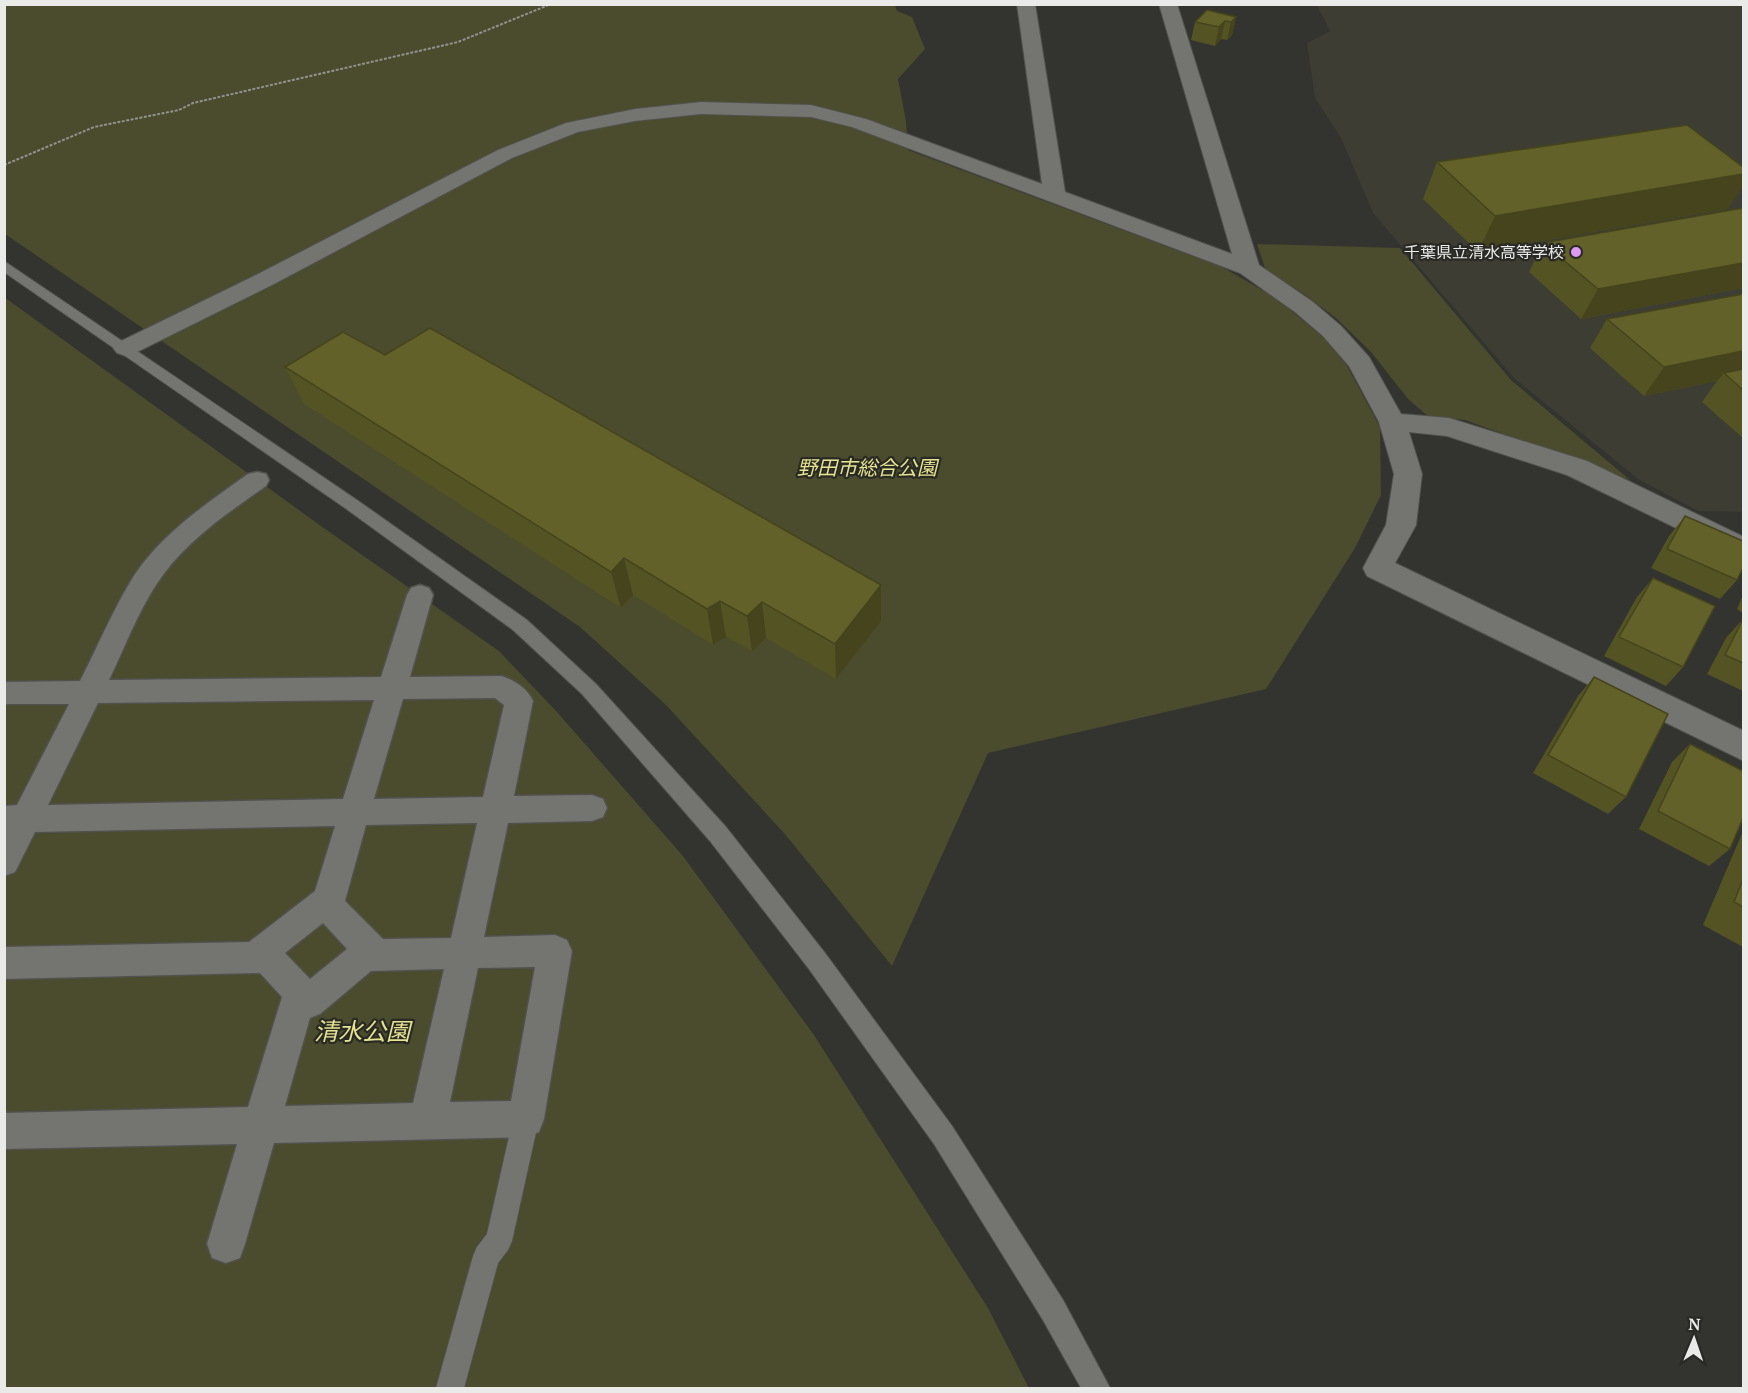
<svg xmlns="http://www.w3.org/2000/svg" width="1748" height="1393" viewBox="0 0 1748 1393" font-family="'PT Serif','Noto Sans JP',serif">
<rect width="100%" height="100%" fill="#333330"/>
<path fill="#3d3d34" d="M1317,5H1743V512L1698,511L1638,479L1515,379L1373,213L1341,138L1315,98L1307,43L1330,31Z"/>
<path fill="#4b4b2d" d="M5,5H895L897,11L912,17L925,49L898,79L906,121L908,150L1222,267L1276,298L1323,337L1346,364L1380,427L1381,495L1355,548L1266,689L988,753L892,966L784,833L666,705L580,627L5,234Z
M1257,244L1400,248L1511,380L1630,480L1465,420L1429,417L1408,399L1371,352L1336,318L1301,292L1266,271Z
M4,297L321,526L499,651L557,712L683,856L814,1035L988,1308L1029,1388H5Z"/>
<g fill="none" stroke-linecap="round" stroke-linejoin="round">
<g stroke="#51514e" stroke-width="2">
<path id="service" d="M4,261L357,500L527,620L596,684L726,827L825,953L952,1126L1063,1300L1110,1388H1081L1043,1320L934,1144L809,969L710,841L582,694L513,630L345,508L4,272Z
M526,1106L535,1110L539,1119L512,1241L508,1250L498,1263L464,1388H436L473,1256L477,1247L487,1234L513,1119L517,1110Z"/>
</g>
<g stroke="#51514e" stroke-width="3">
<path id="pedestrian" d="M257,472L266,474L269,480L266,486C226,514 183,543 156,585C137,614 124,649 109,680L381,677L407,595L411,588L420,585L429,588L433,595L410,677L501,676C514,680 527,688 533,701L514,796L592,795L603,799L607,808L603,817L592,821L508,823L484,937L555,935L567,940L572,951L544,1119L539,1132L526,1137L274,1143L245,1244L240,1258L226,1263L212,1258L207,1244L237,1144L4,1149V1113L248,1107L282,997L260,973L4,979V947L249,942L315,891L335,826L35,832L15,872L4,876V806L17,805L69,704H4V682L80,681C98,646 114,607 135,574C164,532 207,503 248,474ZM495,698L504,705L483,797L374,799L403,699ZM374,700L343,799L48,805L98,703ZM477,823L451,938L383,939L345,901L366,825ZM323,923L347,949L310,979L285,953ZM535,967L511,1101L450,1102L478,968ZM444,969L413,1103L285,1106L310,1018L320,1014L371,971Z"/>
</g>
<g stroke="#51514e" stroke-width="2">
<path id="minor" d="M1017,4H1035L1065,192L1232,254L1159,4H1177L1259,265L1313,302L1341,326L1369,357L1401,414L1449,418L1587,461L1744,537V561L1567,475L1447,436L1409,432L1422,474L1416,525L1395,563L1744,731V761L1367,576L1363,568L1386,525L1394,474L1379,422L1349,366L1323,336L1295,312L1240,273L852,127L811,117L701,114L635,121L578,132L512,158L272,285L135,353L126,356L117,353L113,348L117,343L256,275L498,150L566,123L635,109L701,102L811,105L866,119L1042,184Z"/>
</g>
<path stroke="#92928f" stroke-width="2" stroke-dasharray="3 1.5" stroke-linecap="butt" d="M4,165L94,127L179,110L193,103L458,42L551,4"/>
<use href="#service" fill="#747470" fill-rule="evenodd"/>
<use href="#pedestrian" fill="#747470" fill-rule="evenodd"/>
<use href="#minor" fill="#747470" fill-rule="evenodd"/>
</g>
<path fill="#545323" d="M1236,17L1232,35L1227,40L1221,39L1215,46L1191,40L1195,22Z
M1437,162L1728,209L1478,252L1423,199Z
M1743,208V288L1581,319L1529,272L1543,243Z
M1743,294V438L1702,402L1717,381L1644,396L1590,348L1607,319Z
M285,367L881,621L836,679L766,638L752,651L726,637L713,645L633,595L621,608L304,404Z
M1685,516L1737,580L1720,599L1651,568L1669,536Z
M1653,578L1683,667L1666,686L1604,656L1637,597Z
M1743,595V613L1737,609Z
M1743,619V691L1707,674L1726,638Z
M1594,677L1626,797L1608,814L1533,773L1578,696Z
M1690,744L1730,849L1709,866L1639,829L1672,762Z
M1743,831V947L1703,925Z"/>
<path fill="#45441d" d="M1236,17L1232,35L1227,40L1231,22Z
M1225,21L1221,39L1215,46L1219,27Z
M1743,174V186L1728,209L1478,252L1495,216Z
M1743,263V288L1581,319L1598,289Z
M1743,351V376L1724,373L1717,381L1644,396L1664,367Z
M624,558L633,595L621,608L611,572Z
M881,585V621L836,679L835,644Z
M720,601L726,637L713,645L707,609Z
M762,602L766,638L752,651L747,616Z"/>
<path fill="#626129" stroke="#45441d" stroke-width="1.5" d="M1207,10L1236,17L1231,22L1225,21L1219,27L1195,22Z
M1687,125L1743,167V174L1495,216L1437,162Z
M1743,208V263L1598,289L1543,243Z
M1743,294V351L1664,367L1607,319Z
M430,328L881,585L835,644L762,602L747,616L720,601L707,609L624,558L611,572L285,367L343,332L385,355Z
M1743,369V390L1724,373Z
M1685,516L1743,541V568L1737,580L1667,549Z
M1653,578L1715,606L1683,667L1619,637Z
M1743,619V663L1725,655Z
M1594,677L1668,714L1626,797L1548,755Z
M1690,744L1743,771V818L1730,849L1658,811Z
M1743,879V907L1734,902Z"/>
<circle fill="#dd99f3" stroke="#292926" stroke-width="2" cx="1576" cy="252" r="6"/>
<g text-anchor="middle" dominant-baseline="central" stroke-width="4.5" stroke-linejoin="round" paint-order="stroke">
<g font-size="16" fill="#eaeae8" stroke="#292926" text-anchor="end">
<text x="1564" y="252">千葉県立清水高等学校</text>
</g>
<g font-size="20" font-style="italic" fill="#e4e38e" stroke="#292926">
<text x="867" y="467">野田市総合公園</text>
</g>
<g font-size="24" font-style="italic" fill="#e4e38e" stroke="#292926">
<text x="362" y="1031">清水公園</text>
</g>
</g>
<rect width="1748" height="1393" fill="none" stroke="#eaeae8" stroke-width="12"/>
<g transform="translate(1694 1339) rotate(2)" stroke="#292926" stroke-width="4.5" paint-order="stroke">
<path d="M0-4.5L10 22L0 15L-10 22Z" fill="#eaeae8"/>
<text y="-9" font-size="16" font-weight="bold" text-anchor="middle" fill="#eaeae8">N</text>
</g>
</svg>
